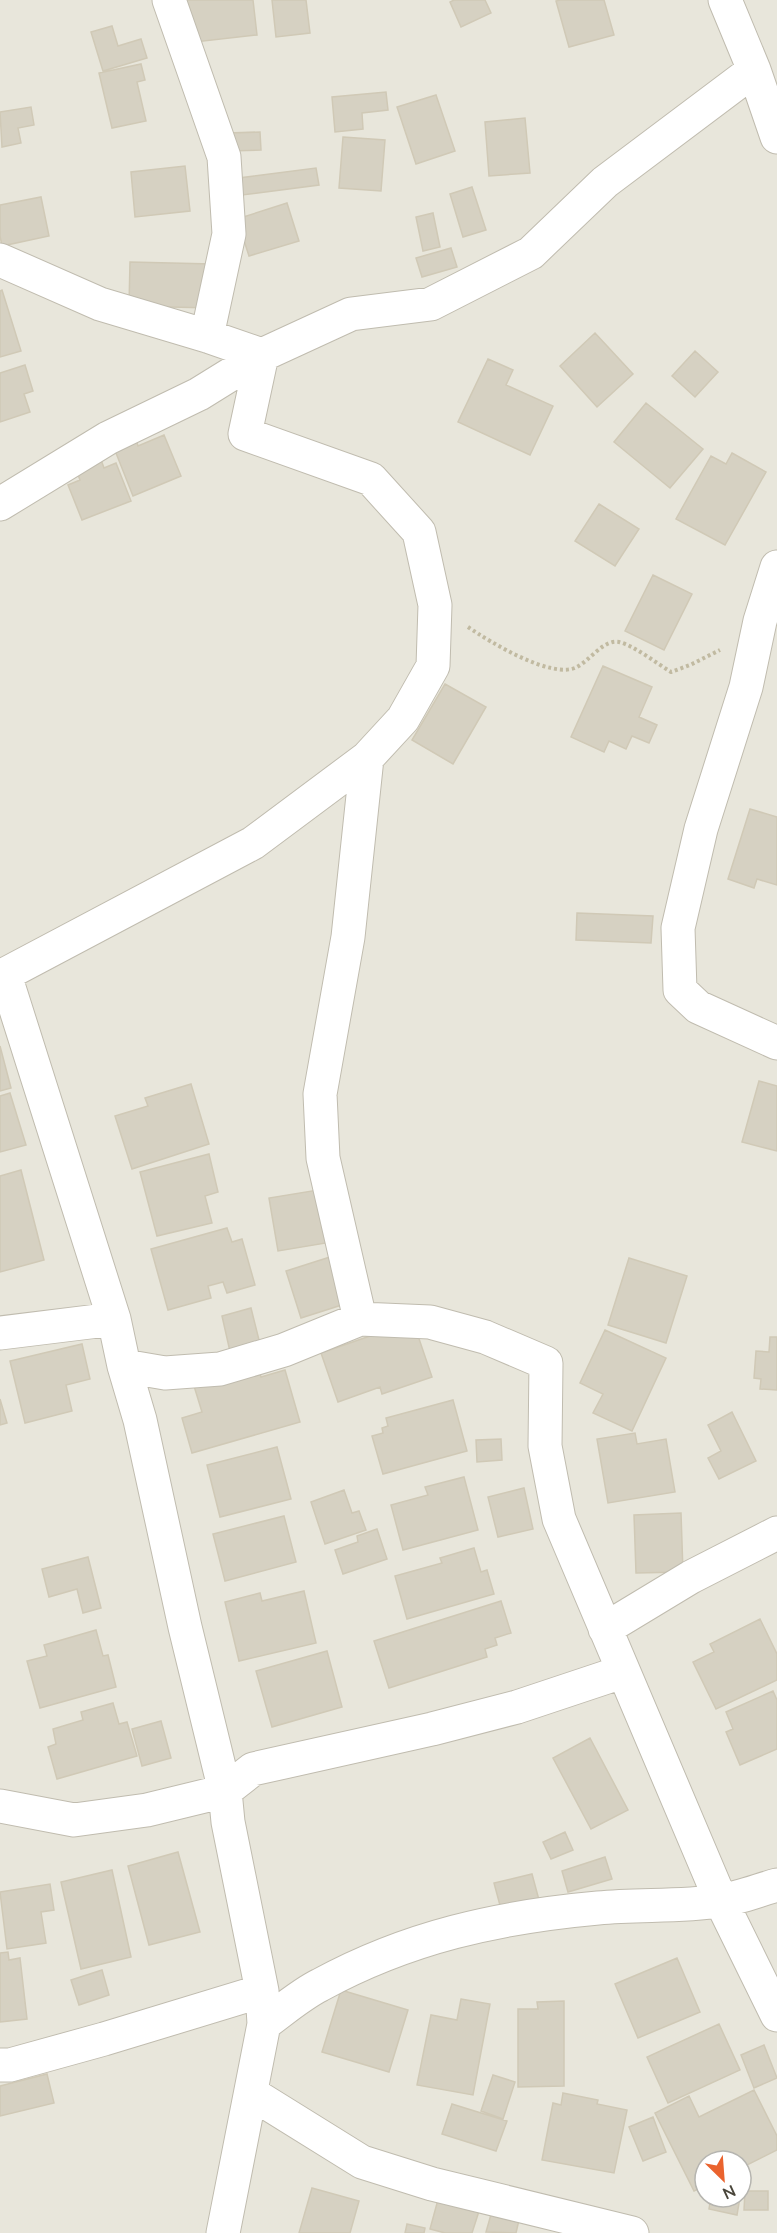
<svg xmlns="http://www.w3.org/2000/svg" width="777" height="2233" viewBox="0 0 777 2233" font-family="Mulish,sans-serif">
<rect width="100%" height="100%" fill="#f5f3ec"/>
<path fill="#e8e6db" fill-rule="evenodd" d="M0,0H777V2233H0ZM705,2161H741V2197H705Z"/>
<path fill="#d6d1c2" stroke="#d0c9b6" stroke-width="1.5" d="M181,0H253L257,35L186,43Z
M272,0H306L310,33L276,37Z
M454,0H485L491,13L461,27L450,2Z
M560,0H604L614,35L569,47L556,1Z
M112,26L118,46L141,39L147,58L103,71L91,32Z
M141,64L145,80L137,82L146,121L112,128L99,73Z
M386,92L388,110L362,113L363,129L335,132L332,97Z
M436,95L455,151L416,164L397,107Z
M31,107L34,125L18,128L21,143L2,147L0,112Z
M525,118L530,173L489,176L485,122Z
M260,132L261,150L229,151L228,133Z
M343,137L385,140L381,191L339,188Z
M185,166L190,211L135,217L131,172Z
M316,168L319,185L242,195L239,178Z
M472,187L486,230L463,237L450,194Z
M41,197L49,236L2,246L0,236V205Z
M287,203L299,241L249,256L237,219Z
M433,213L440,247L423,251L416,217Z
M451,248L457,267L422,277L416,258Z
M130,262L212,264L211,308L129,306Z
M2,290L21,351L0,357V291Z
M595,333L633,374L597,407L560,366Z
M695,351L718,372L695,397L672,376Z
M488,359L513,370L506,385L553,406L530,455L458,422Z
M25,365L33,391L24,394L30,412L0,422V373Z
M646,403L703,449L670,488L614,442Z
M164,435L181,476L133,496L114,448L136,439L138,446Z
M732,453L766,472L725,545L676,519L711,456L726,464Z
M99,454L104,468L116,463L131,501L82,520L68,485L80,480L74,464Z
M599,504L639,529L615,566L575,541Z
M653,575L692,594L664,650L625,631Z
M603,666L652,687L639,717L657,725L649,743L632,736L626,749L609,741L604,752L571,737Z
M445,684L486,707L453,764L412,740Z
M750,809L777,817V885L757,879L754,888L728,879Z
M577,913L653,916L651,943L576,940Z
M0,1046L11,1088L0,1091Z
M759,1081L777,1086V1151L742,1142Z
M191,1084L209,1144L132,1169L115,1116L148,1106L145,1098Z
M10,1093L26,1145L0,1152V1096Z
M209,1154L218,1192L205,1196L212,1223L157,1236L140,1172Z
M21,1170L44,1260L0,1272V1176Z
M324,1189L332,1242L278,1251L269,1198Z
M227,1228L232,1242L242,1239L255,1285L227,1293L223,1282L208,1286L211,1298L168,1310L151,1249Z
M330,1257L345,1304L301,1318L286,1271Z
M629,1258L687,1276L666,1343L608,1325Z
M251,1308L261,1348L231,1356L222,1316Z
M413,1321L432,1377L382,1394L380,1387L338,1402L321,1353Z
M605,1330L666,1358L632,1431L593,1413L603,1394L580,1383Z
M770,1337H777V1390L760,1389L761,1379L754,1378L756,1351L769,1352Z
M82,1344L90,1379L66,1385L72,1411L25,1423L10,1361Z
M258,1367L261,1377L285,1370L300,1422L192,1453L182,1418L202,1412L194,1386Z
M0,1399L7,1423L0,1425Z
M453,1400L467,1451L383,1474L372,1436L383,1433L382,1428L388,1426L386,1418Z
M732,1412L756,1461L719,1479L708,1458L721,1451L708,1425Z
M635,1433L637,1444L666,1439L675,1492L608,1503L597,1439Z
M501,1439L502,1460L477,1462L476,1440Z
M277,1447L291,1499L220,1517L207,1465Z
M464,1477L478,1530L403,1550L391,1505L428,1495L425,1487Z
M524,1488L533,1529L498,1537L488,1497Z
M344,1490L352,1513L359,1511L366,1530L325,1544L311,1502Z
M681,1513L683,1572L636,1573L634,1515Z
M284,1516L296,1562L225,1581L213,1534Z
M377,1529L387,1559L343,1574L335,1550L358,1542L357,1536Z
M474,1548L481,1572L487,1570L494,1594L407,1619L395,1576L442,1563L440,1558Z
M88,1557L101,1608L83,1613L77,1589L49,1597L42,1569Z
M304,1591L316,1643L239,1661L225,1602L260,1593L262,1601Z
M501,1601L511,1633L495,1638L497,1645L485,1649L487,1657L389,1688L374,1641Z
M760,1619L777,1654V1680L716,1709L693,1662L714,1652L710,1644Z
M96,1630L103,1656L108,1655L116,1687L40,1708L27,1661L47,1656L44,1645Z
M327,1651L342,1707L272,1727L256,1671Z
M773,1691L777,1700V1749L740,1765L726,1732L733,1729L726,1712Z
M113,1703L119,1724L127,1722L137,1756L57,1779L48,1747L56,1744L53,1729L83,1720L81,1712Z
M161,1721L171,1758L142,1766L132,1729Z
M590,1738L628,1810L591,1829L553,1758Z
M565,1832L573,1850L551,1859L543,1842Z
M178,1852L200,1932L149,1945L128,1866Z
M605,1857L612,1879L568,1892L562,1871Z
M112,1870L131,1957L81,1969L61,1882Z
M532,1874L539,1900L501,1909L494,1883Z
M50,1884L54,1910L41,1912L46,1943L7,1949L0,1892Z
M8,1952L9,1960L20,1958L27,2019L0,2022V1953Z
M677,1958L700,2012L638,2038L615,1984Z
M102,1970L109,1995L79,2005L71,1980Z
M341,1990L408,2010L389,2072L322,2052Z
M461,1999L490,2004L473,2095L417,2085L431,2015L457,2020Z
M564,2001V2086L518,2087V2009H538L537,2002Z
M719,2024L740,2070L668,2103L647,2057Z
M764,2045L777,2078L754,2088L741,2055Z
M47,2074L54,2103L0,2116V2086Z
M493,2075L515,2082L503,2119L481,2111Z
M754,2090L777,2136V2150L741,2168V2161H705V2186L694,2191L655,2113L689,2096L699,2117Z
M563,2093L598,2100L597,2104L627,2110L614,2173L542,2160L553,2103L561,2105Z
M452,2104L507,2121L496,2151L442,2134Z
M653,2117L666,2152L643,2161L629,2127Z
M312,2188L359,2201L350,2233H299Z
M745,2191H768V2210H744Z
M439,2196L480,2208L472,2233H445L430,2229Z
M711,2197H740L737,2215L709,2209Z
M492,2211L519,2220L516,2233L486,2232Z
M407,2224L425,2228L424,2233H405Z"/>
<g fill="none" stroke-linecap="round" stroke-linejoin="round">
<g stroke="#c0bcaf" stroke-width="35">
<path id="minor" d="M169,0L224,157L229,234L207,336
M725,0L754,70L777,137
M0,260L100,304L207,336L262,355
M0,504L108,438L199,394L262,355L351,314L431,304L531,253L605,182L754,70
M777,567L760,621L746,687L701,829L678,928L680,990L698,1007L777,1043
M5,975L114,1319L124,1366L140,1420L185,1627L225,1791L228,1822L262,1991L264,2024L223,2233
M0,977L253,843L367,758L403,719L433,666L435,605L419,532L371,479L245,434L262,355
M360,1319L323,1158L320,1094L348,937L367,758
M0,1333L114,1319
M124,1366L165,1373L220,1369L284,1350L360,1319L430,1322L485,1337L546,1363L545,1446L559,1519L721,1901L777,2015
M605,1629L691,1577L777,1533
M0,1806L74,1820L147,1810L225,1791L253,1769L432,1729L517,1707L622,1672
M264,2024C282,2011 300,1995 320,1985C408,1937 498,1917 598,1908C638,1904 680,1907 720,1901C739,1898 759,1890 777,1885
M0,2065H10L104,2039L262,1991
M251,2093L362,2162L432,2184L632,2233"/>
</g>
<path stroke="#c1baa1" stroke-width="4" stroke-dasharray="3 3" stroke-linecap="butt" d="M468,627C490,642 552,680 577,667C590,660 604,639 619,642C635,646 656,663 671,672L690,665L720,650"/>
<use href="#minor" stroke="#fff" stroke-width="33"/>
</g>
<g transform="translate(723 2179) rotate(155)"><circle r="28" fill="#ffffff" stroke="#b6b5b0" stroke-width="1.5"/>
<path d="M0-4.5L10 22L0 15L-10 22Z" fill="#ea632e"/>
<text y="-9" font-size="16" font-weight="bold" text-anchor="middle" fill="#49453a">N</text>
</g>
</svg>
